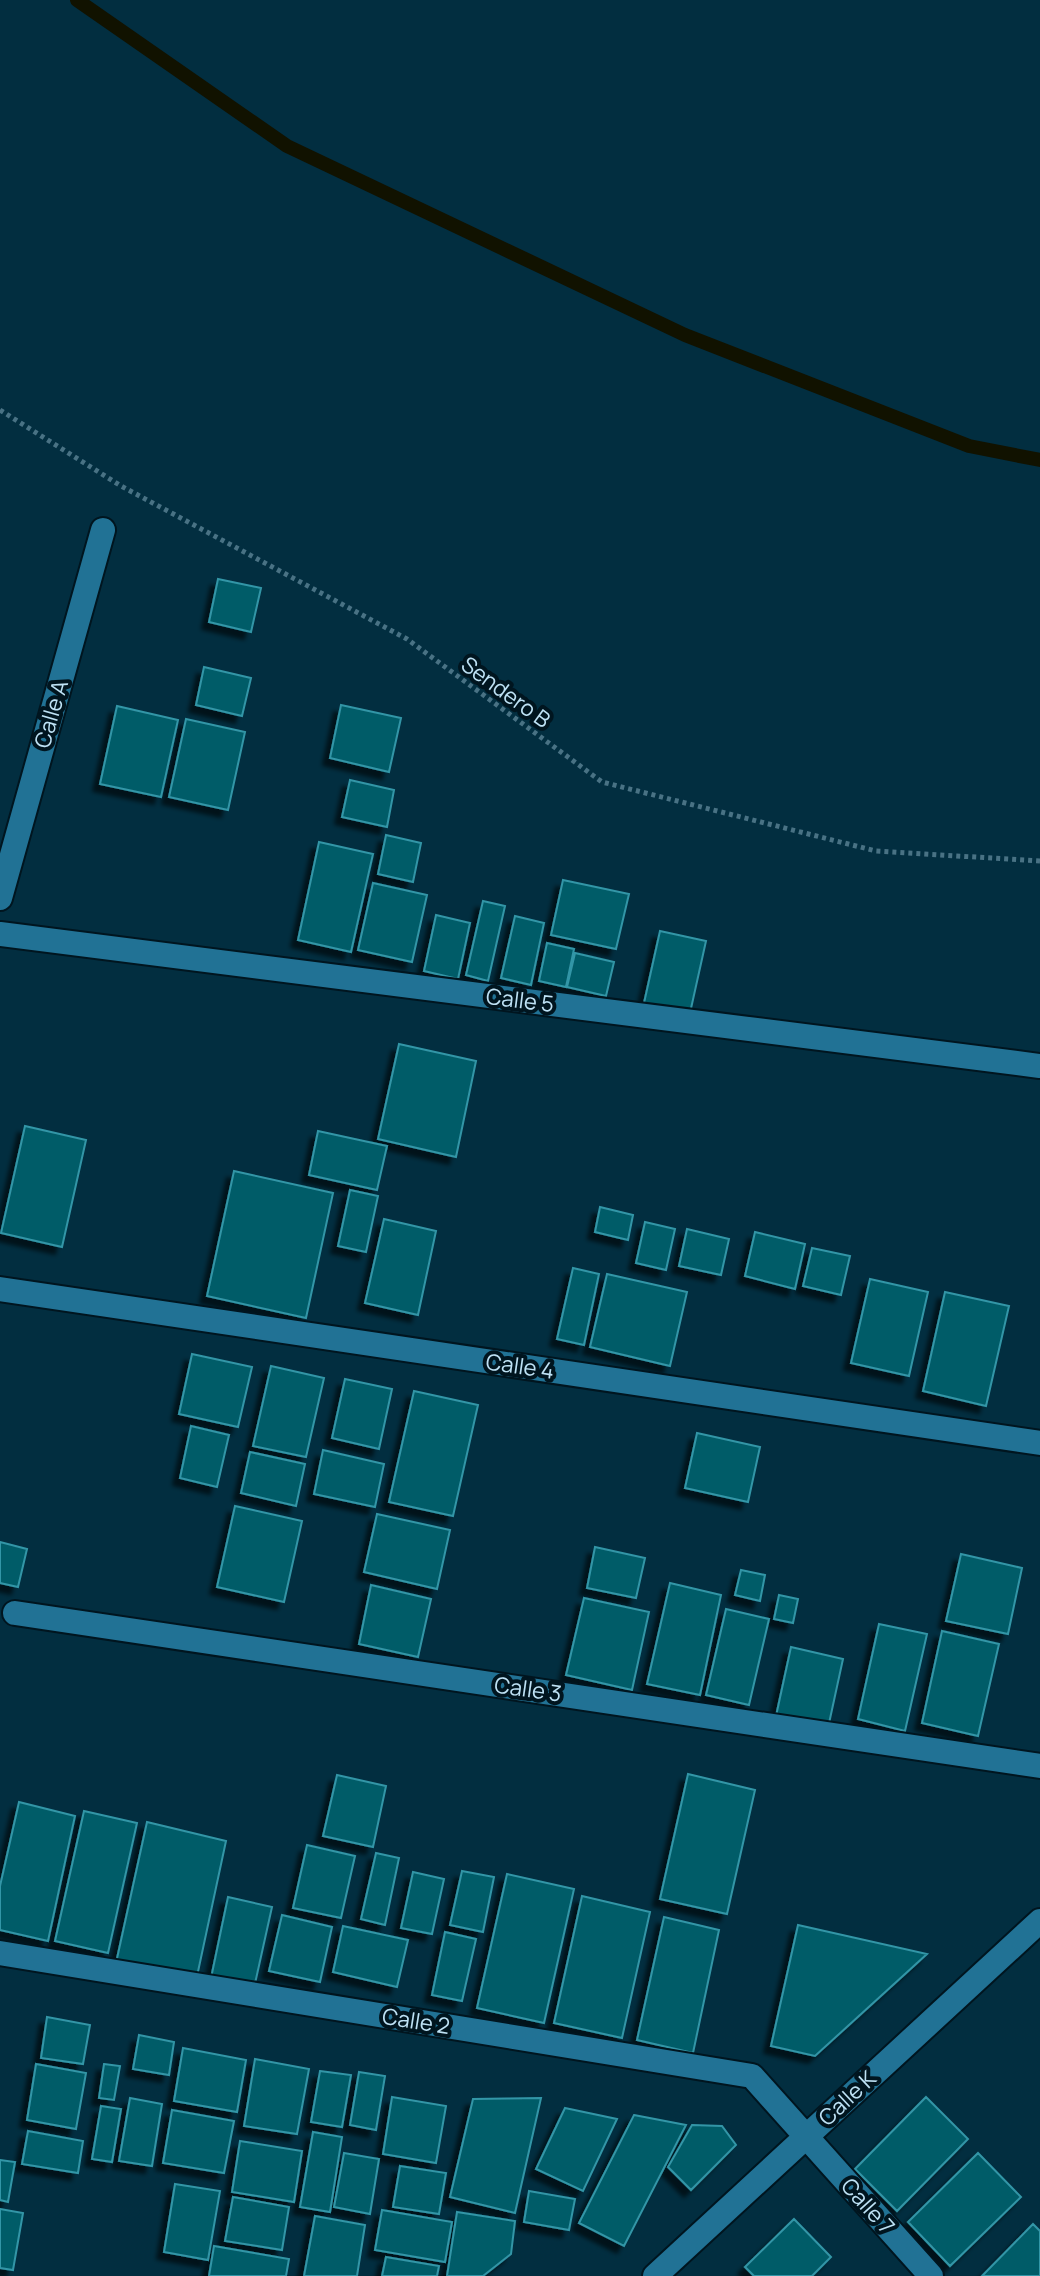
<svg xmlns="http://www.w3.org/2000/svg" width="1040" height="2276" viewBox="0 0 1040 2276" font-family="Manrope,sans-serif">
<defs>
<filter id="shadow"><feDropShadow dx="-7" dy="7" stdDeviation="2" flood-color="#0009"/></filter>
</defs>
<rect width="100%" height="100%" fill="#022e40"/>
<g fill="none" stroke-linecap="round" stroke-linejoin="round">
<path stroke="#111200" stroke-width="14" d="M77,0L287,146L685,335L969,446L1040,460"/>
</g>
<path fill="#055b68" stroke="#3396a7" stroke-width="2" filter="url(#shadow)" d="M218,579L261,588L251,632L209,622Z
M204,667L251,678L242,716L196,705Z
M341,705L401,718L389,772L330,758Z
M117,706L178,720L161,797L100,784Z
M186,719L245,732L228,810L169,797Z
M350,780L394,790L387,827L342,817Z
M386,835L421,843L413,882L378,874Z
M319,842L373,854L351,952L298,940Z
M563,880L629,894L616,949L551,935Z
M373,883L427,895L412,962L358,950Z
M483,901L505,906L488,981L466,975Z
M436,915L470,923L458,979L424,971Z
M515,916L544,923L531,985L501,978Z
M660,931L706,941L690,1013L644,1003Z
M547,943L574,949L566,987L539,981Z
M575,953L614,962L606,996L567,987Z
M399,1044L476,1061L456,1157L378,1139Z
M25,1126L86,1140L62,1247L1,1233Z
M318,1131L387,1146L377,1190L309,1175Z
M234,1171L333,1193L306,1318L207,1296Z
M350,1190L378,1196L366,1252L338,1246Z
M600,1207L633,1215L628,1240L595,1232Z
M384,1219L436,1231L418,1315L365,1303Z
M645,1222L675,1229L666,1270L636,1263Z
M687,1229L729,1239L721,1275L679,1266Z
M755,1232L805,1244L795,1289L745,1276Z
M812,1248L850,1256L841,1295L803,1286Z
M573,1268L599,1274L584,1345L557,1339Z
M607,1274L687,1292L670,1366L590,1347Z
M870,1279L928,1292L909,1376L851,1363Z
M945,1292L1009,1306L986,1406L923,1391Z
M192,1354L252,1367L238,1427L179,1414Z
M271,1366L324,1378L306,1457L253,1446Z
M345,1379L392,1389L379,1449L332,1438Z
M414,1391L478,1405L453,1516L389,1502Z
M191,1426L229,1435L217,1487L180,1478Z
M697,1433L760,1447L748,1502L685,1488Z
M323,1450L384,1464L375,1507L314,1494Z
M250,1452L305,1464L296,1506L241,1493Z
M235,1506L302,1521L284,1602L217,1587Z
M377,1514L450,1530L437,1589L364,1572Z
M0,1542L27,1549L18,1587L0,1583Z
M595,1547L645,1558L636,1598L587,1588Z
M961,1554L1022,1568L1008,1634L946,1621Z
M741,1570L765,1575L760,1601L735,1595Z
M670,1583L721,1595L700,1695L647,1684Z
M371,1585L431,1599L418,1657L359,1644Z
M779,1595L798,1599L793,1623L774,1619Z
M584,1598L649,1612L632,1690L566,1675Z
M726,1609L769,1619L749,1705L706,1695Z
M879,1624L927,1634L905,1731L858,1719Z
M942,1631L999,1644L978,1736L922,1723Z
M791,1647L843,1659L828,1728L776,1716Z
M688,1774L755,1790L727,1914L660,1899Z
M337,1775L386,1786L373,1847L323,1836Z
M19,1802L75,1816L48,1941L0,1930V1886Z
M84,1811L137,1823L108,1953L55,1941Z
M147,1822L226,1841L196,1981L116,1963Z
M307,1845L355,1856L341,1918L293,1908Z
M376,1853L399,1858L385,1925L361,1919Z
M462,1871L494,1877L483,1932L450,1925Z
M413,1872L444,1879L432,1934L401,1928Z
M507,1874L574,1889L544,2023L477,2008Z
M582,1896L650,1912L622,2038L554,2023Z
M228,1897L272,1907L254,1988L211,1978Z
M282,1915L332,1927L320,1982L269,1971Z
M664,1917L719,1930L693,2053L637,2040Z
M798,1925L927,1954L815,2056L771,2046Z
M343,1926L408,1940L397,1987L333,1972Z
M445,1932L476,1939L462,2001L432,1995Z
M47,2017L90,2025L83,2064L41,2058Z
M139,2035L174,2042L169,2075L133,2069Z
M183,2048L246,2060L237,2112L174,2101Z
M255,2059L309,2069L297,2134L244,2126Z
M36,2064L86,2073L76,2129L27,2120Z
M104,2064L120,2066L114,2100L99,2098Z
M320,2071L351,2075L342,2127L311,2122Z
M359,2072L385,2076L376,2130L350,2125Z
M392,2097L446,2106L436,2163L383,2154Z
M926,2097L968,2139L897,2211L855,2169Z
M130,2098L162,2104L152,2166L119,2161Z
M541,2098L515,2213L450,2197L473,2099Z
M101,2106L121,2109L112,2162L92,2159Z
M565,2108L617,2119L583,2191L536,2169Z
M172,2110L234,2121L224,2173L163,2163Z
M634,2115L686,2125L624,2246L579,2223Z
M692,2125L722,2126L736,2145L691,2190L668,2167Z
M28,2131L83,2141L78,2173L22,2164Z
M313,2132L342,2137L330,2212L300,2207Z
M240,2141L302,2151L294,2202L232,2192Z
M344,2153L379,2159L370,2214L334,2207Z
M978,2153L1021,2197L950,2266L908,2222Z
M0,2160L15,2162L8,2202L0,2200Z
M400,2166L446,2173L439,2214L393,2207Z
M175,2184L220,2191L208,2260L164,2252Z
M529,2191L575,2199L569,2230L524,2222Z
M233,2197L289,2207L282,2250L225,2241Z
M0,2209L23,2213L13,2270L0,2268Z
M382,2210L452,2222L445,2262L375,2250Z
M457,2212L515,2221L511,2254L483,2276H447Z
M315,2216L365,2225L357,2276H304Z
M794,2219L831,2257L812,2276H754L745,2267Z
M1033,2224L1040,2231V2276H982Z
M214,2246L289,2259L286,2276H209Z
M386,2257L439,2266L437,2276H382Z"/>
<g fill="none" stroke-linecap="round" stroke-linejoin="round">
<g stroke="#00151f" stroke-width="28">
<path id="minor" d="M0,898L103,530
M0,934L1040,1066
M0,1289L1040,1443
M15,1613L1040,1766
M0,1953L752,2076L931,2276
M655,2276L1040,1921"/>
</g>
<path stroke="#497284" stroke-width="5" stroke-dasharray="4 4" stroke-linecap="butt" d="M0,410L121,486L407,639L602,782L876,851L1040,861"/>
<use href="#minor" stroke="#217295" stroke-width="24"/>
</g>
<g text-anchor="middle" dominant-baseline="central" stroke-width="8" stroke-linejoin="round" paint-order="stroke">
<g font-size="22" fill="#bee2f5" stroke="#00151f">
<text transform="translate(506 692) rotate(36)">Sendero B</text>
<text transform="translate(51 714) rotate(-74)">Calle A</text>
<text transform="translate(520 1000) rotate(7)">Calle 5</text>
<text transform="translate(520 1366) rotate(8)">Calle 4</text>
<text transform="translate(528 1689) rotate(8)">Calle 3</text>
<text transform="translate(416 2021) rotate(9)">Calle 2</text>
<text transform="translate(847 2098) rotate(-43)">Calle K</text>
<text transform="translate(868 2206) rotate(48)">Calle 7</text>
</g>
</g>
</svg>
